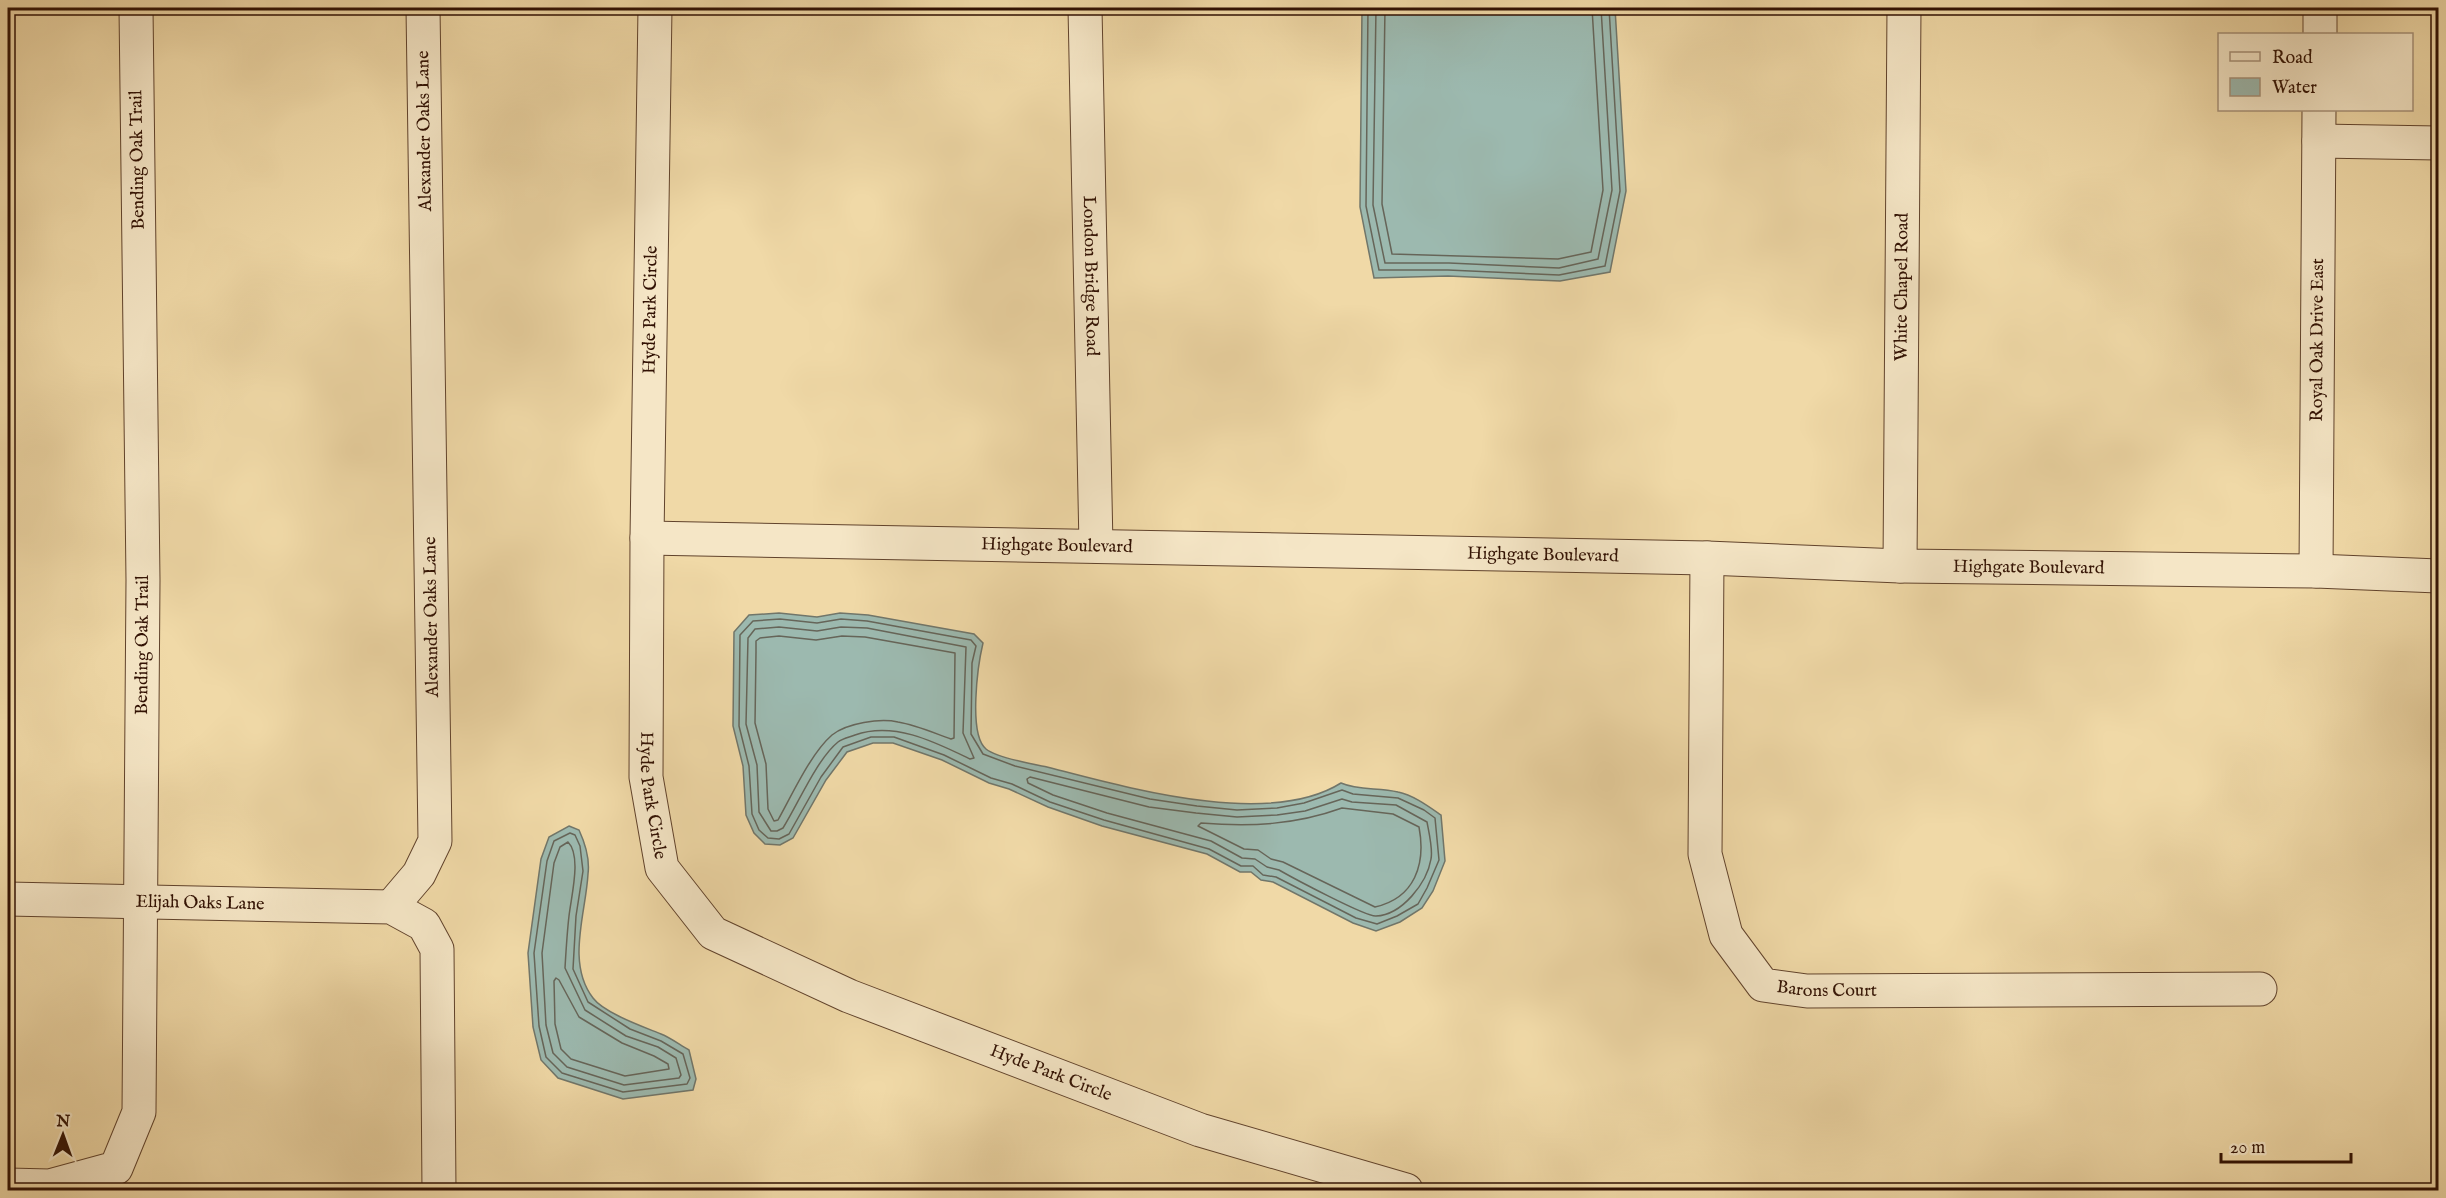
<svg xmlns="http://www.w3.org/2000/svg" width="2446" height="1198" viewBox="0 0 2446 1198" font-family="'IM FELL English',serif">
<rect width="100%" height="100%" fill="#f0d9a7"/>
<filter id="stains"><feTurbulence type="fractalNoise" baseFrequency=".00333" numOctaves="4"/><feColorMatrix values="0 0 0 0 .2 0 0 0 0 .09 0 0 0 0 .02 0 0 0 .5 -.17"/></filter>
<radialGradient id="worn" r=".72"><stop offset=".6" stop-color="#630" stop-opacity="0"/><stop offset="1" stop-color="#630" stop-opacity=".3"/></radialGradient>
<path fill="#9cb9af" stroke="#71766a" stroke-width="1.5" d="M1362,8H1615L1626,191L1610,272L1560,281L1448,276L1374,278L1360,207Z
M779,613L817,617L840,613L868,615L974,634L983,643C978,664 968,734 986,749C997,758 1032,764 1047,767C1125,787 1268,829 1341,783C1359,791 1379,787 1398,792C1413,795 1428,806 1441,815L1445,861L1433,891L1422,908L1400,922L1376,931L1353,923L1273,882L1261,880L1251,872H1240L1207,854L1102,826L1048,807L1009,789L989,783L942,760L893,743H873L847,752L826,780L793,838L780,845L765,844L754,833L746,815L743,766L733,726L734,632L749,615Z
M569,826L579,830C585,843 590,858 588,874C586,913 566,963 593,998C604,1013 644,1027 661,1034C671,1038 680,1045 689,1050L696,1079L693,1090L623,1099L558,1078L541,1060L533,1027L528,953L541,859L549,837Z"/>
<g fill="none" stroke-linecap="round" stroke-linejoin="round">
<path stroke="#666559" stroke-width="1.5" d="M1368,8L1366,206L1379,270H1448L1559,275L1605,266L1620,191L1609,8
M1376,8L1373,205L1385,263H1449L1559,268L1598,259L1612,190L1601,8
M1385,8L1382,204L1392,254L1558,259L1591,252L1603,190L1592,8
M780,619L817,623L841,619L867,621L971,640L976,646L972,663L971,734L983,754L1015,766L1150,799L1197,806L1237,810L1277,808L1304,803L1342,790L1353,794L1398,798L1424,810L1435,818L1439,860L1427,888L1418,904L1397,916L1377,924L1356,918L1276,877L1263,875L1253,866H1241L1209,849L1104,820L1050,802L1012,784L991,778L944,755L894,737H871L843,747L821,777L789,834L779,839L768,838L759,830L752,814L749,766L739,726L740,635L753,621Z
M779,627L817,631L841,627L867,628L966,647L963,733L974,758L970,759C935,742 894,721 855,735C850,737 843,738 838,742C817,759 798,804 783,828L777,831H771L759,812L757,765L746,724L748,638L755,629Z
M779,636L816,640L842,636L865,637L955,653L954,738L951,739C934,733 916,725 898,722C880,718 847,723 832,735C811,753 792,795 778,820L774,821L768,809L766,764L755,723L756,652V641L760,638Z
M1030,777L1149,807L1196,813L1237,817L1277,815L1305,811L1342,799L1352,802L1396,805L1427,822C1429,833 1433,849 1431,859C1427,883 1402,915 1376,916C1366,917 1293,878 1279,870L1267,867L1255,859L1242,858L1211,841L1107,813L1053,795L1028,783L1027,779Z
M1342,808L1393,814L1419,827C1426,864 1415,898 1375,907L1283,862L1271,859L1258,850L1244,849L1198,826L1201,823C1250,827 1295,825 1342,808Z
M570,833L575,835L580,846L583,871L576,916L573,969L588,1002L630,1029L661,1041L683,1054L690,1078L687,1084L623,1092L562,1073L546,1057L539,1026L534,953L547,861L554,841Z
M568,842C582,856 571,897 569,916C567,933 566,951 565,968L585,1010L626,1036L658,1047L676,1058L681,1075L679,1078L624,1085L567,1067L553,1053L546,1025L542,953L554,863L560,847Z
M556,978L559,980L579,1017L622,1043L654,1056L668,1064L669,1069L625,1076L571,1059L561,1049L555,1024L554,981Z"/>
<g stroke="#61432c" stroke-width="35">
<g id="minor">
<path id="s1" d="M655,8L647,538L646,777L662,868L713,933L849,996L1200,1130L1406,1190"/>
<path id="s2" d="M1085,8L1096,546"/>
<path d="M2320,34V8"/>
<path d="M2319,141L2438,143"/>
<path id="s3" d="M647,538L1707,558L1900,566L2316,571L2438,576"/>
<path id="s4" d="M1707,558L1705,854L1726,935L1763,985L1807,991L2260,989"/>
<path id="s5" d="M1900,566L1904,8"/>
<path id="s6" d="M2316,571L2319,110"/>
<path id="s7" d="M8,899L391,907L424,925L437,949L439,1190"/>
<path d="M391,907L419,874L435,841L423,8"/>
<path id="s8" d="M8,1185L50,1186L116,1168L139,1112L143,580L136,8"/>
</g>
</g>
<use href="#minor" stroke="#f5e6c6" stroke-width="33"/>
</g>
<g text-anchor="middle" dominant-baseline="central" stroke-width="4.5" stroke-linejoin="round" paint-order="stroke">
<g font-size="18" fill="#311103" stroke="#f5e6c6">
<text transform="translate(425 131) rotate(-91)">Alexander Oaks Lane</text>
<text transform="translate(138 160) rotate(-91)">Bending Oak Trail</text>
<text stroke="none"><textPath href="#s2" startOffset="268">London Bridge Road</textPath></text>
<text stroke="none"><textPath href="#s5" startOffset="279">White Chapel Road</textPath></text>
<text transform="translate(651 310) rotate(-89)">Hyde Park Circle</text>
<text stroke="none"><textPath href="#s6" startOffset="231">Royal Oak Drive East</textPath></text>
<text stroke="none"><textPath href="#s3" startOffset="410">Highgate Boulevard</textPath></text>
<text stroke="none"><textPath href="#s3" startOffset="896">Highgate Boulevard</textPath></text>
<text stroke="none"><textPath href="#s3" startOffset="1382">Highgate Boulevard</textPath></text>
<text transform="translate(432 617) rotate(-91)">Alexander Oaks Lane</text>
<text stroke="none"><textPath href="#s8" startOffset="638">Bending Oak Trail</textPath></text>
<text stroke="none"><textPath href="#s1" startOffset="788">Hyde Park Circle</textPath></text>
<text stroke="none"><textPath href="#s7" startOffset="192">Elijah Oaks Lane</textPath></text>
<text stroke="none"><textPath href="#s4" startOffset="506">Barons Court</textPath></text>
<text stroke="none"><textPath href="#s1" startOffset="1310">Hyde Park Circle</textPath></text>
</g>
</g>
<rect width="2446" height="1198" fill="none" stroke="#f0d9a7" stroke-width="30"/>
<rect x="9" y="9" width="2428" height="1180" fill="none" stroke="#311103" stroke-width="3"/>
<rect x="15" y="15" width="2416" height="1168" fill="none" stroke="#311103" stroke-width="1.5"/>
<rect x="2218" y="33" width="195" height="78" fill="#f5e6c6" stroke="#a79178" stroke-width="1.5"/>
<rect x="2230" y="52" width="30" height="9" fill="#f5e6c6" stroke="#a79178" stroke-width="1.5"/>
<text x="2272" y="63" font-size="18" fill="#311103">Road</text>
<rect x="2230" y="78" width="30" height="18" fill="#9cb9af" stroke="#a79178" stroke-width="1.5"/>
<text x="2272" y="93" font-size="18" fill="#311103">Water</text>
<g transform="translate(63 1135) rotate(1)" stroke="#f5e6c6" stroke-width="4.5" paint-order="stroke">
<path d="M0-4.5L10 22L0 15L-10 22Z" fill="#311103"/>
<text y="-9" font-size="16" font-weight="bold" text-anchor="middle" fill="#311103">N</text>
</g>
<path d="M2221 1153v9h130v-9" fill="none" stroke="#311103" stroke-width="3"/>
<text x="2230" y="1153" font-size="18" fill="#311103" stroke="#f5e6c6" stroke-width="4.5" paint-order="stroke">20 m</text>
<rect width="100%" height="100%" filter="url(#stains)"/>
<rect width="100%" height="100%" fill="url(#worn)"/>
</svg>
